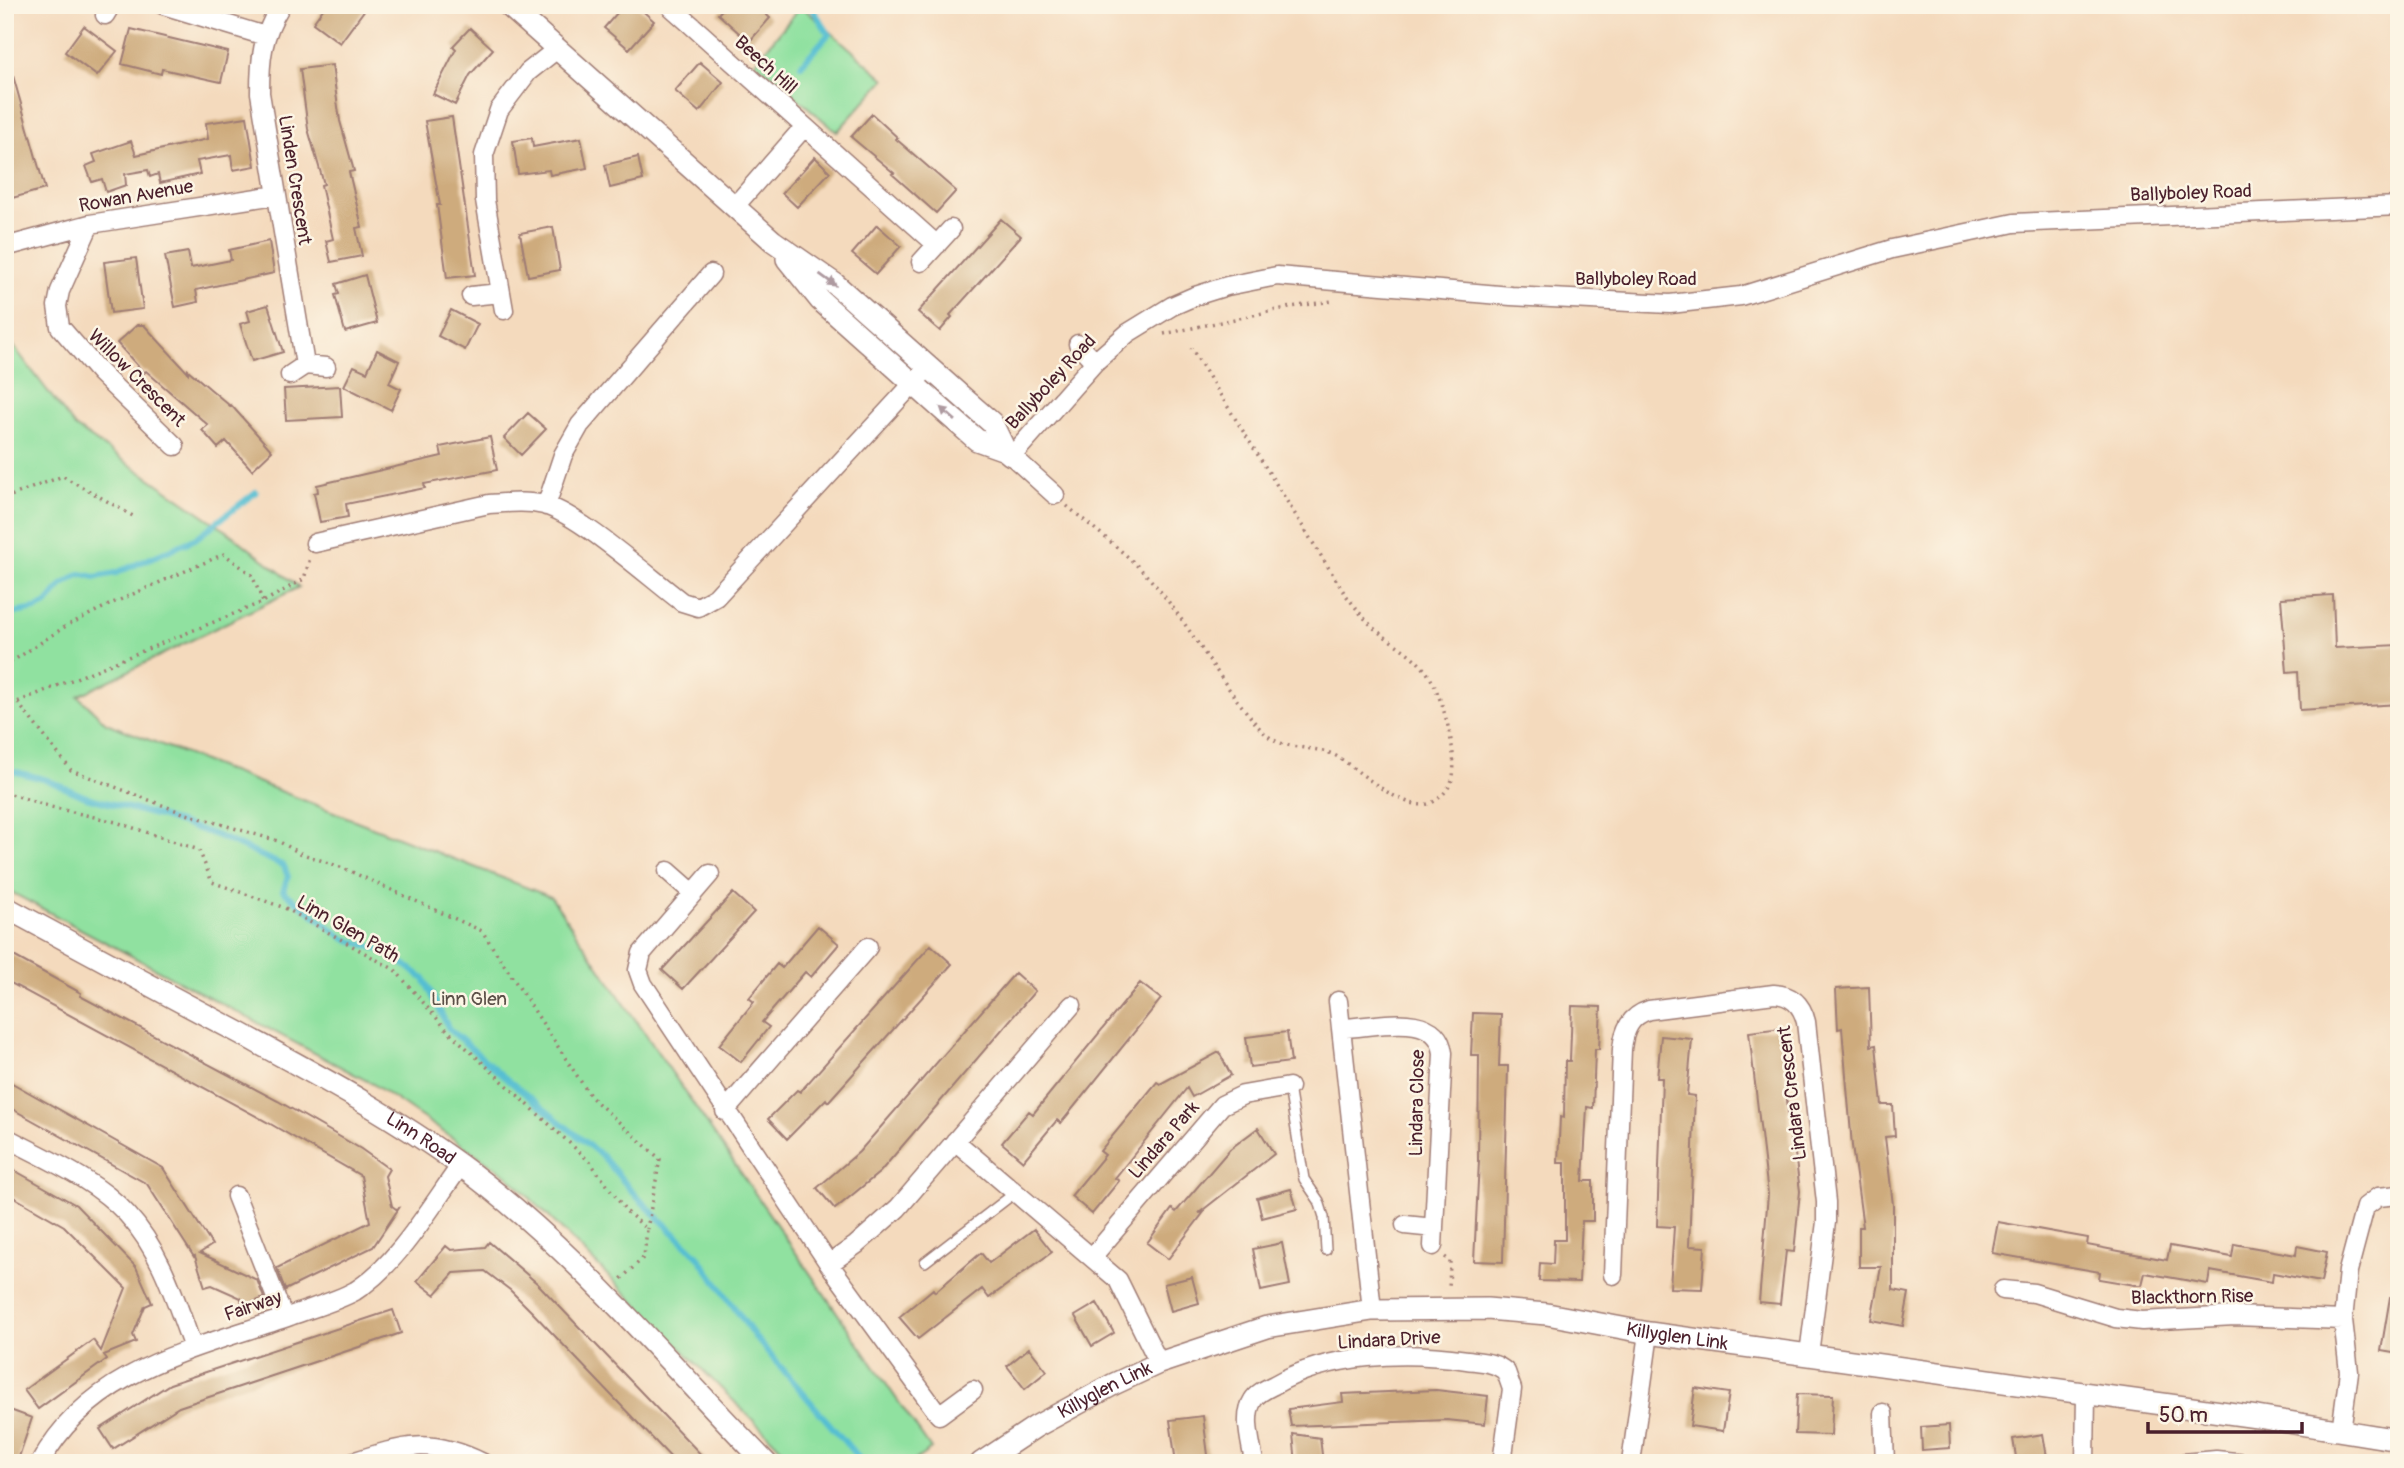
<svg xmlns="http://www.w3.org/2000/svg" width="2404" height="1468" viewBox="0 0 2404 1468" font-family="Pangolin,sans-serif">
<rect width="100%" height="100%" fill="#fcf5e5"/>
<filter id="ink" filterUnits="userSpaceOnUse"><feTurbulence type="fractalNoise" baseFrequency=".0143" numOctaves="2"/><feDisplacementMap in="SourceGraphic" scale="14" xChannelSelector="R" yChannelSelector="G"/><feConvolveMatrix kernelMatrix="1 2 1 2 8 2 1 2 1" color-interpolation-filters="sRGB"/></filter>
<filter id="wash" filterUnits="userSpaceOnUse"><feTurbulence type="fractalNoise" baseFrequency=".00686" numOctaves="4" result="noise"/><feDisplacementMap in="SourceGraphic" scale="28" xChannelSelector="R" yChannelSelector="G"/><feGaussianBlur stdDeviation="1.57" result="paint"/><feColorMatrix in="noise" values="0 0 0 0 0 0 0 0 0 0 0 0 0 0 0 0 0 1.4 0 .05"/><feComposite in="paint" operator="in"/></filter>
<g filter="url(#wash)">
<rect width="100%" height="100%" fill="#f4dabd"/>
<path fill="#90e1a0" stroke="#6d8066" stroke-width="2" d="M801,6L885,79L837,132L755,62Z
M5,335L75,427L228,532L299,587L78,696L106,723L551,897L931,1449L911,1463H796L508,1176L373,1084L5,889Z"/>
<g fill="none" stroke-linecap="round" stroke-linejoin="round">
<path stroke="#55bed2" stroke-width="6" d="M801,65L829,34L810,5
M5,615L35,609L47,604L62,585L80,574L96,577L116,573L195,539L256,492
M5,769L47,780L86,797L159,816L218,836L284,866L288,877L283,891L345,939L388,952L424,979L449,1029L503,1076L601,1155L637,1197L698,1256L755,1337L863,1463"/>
</g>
<g id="blocks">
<path fill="#ceab7d" d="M326,5H368L340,43L313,23Z
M624,5H636L654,21L629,49L604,28Z
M726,5H756L770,18L749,42L718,14Z
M84,26L117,51L97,76L65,52Z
M470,28L493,49L470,75L455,105L433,94L456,49L453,46Z
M131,29L228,52L221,82L162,69L161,74L122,64Z
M700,62L723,82L699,112L675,91Z
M10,65L45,189L5,200V66Z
M332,65L340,121L354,171L349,172L362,227L356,228L362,256L331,262L326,241L333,239L321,185L324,184L308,129L300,69Z
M872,114L898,138L896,139L956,191L936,213L892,174L894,173L851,137Z
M247,117L255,166L233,170L231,155L197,161L200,174L160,183L158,174L150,177L148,170L125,174L126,185L106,192L102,179L92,182L86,166L96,162L93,154L131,141L136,155L208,139L206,123Z
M452,117L475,275L447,278L437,205H440L425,121Z
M532,138L533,147L581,138L587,168L550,175L549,170L518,174L513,141Z
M638,157L643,180L610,188L605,165Z
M815,157L830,172L797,207L782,193Z
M1001,219L1021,236L950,315L952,317L940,331L918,312Z
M877,225L901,246L876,274L852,254Z
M553,227L560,270L528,276L520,233Z
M269,241L274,273L196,290L198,302L175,307L165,256L188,252L191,268L231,260L229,250Z
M136,258L143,309L111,313L104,262Z
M365,275L377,323L345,332L335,295L339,294L336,284Z
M268,305L283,352L252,361L240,324L250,321L247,311Z
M451,310L478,324L465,350L438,336Z
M137,325H144L188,373V370L230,406L231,405L272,451L252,470L226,441L218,448L202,430L208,425L146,371L144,373L117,343Z
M377,350L399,361L389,383L401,389L391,410L344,386L354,366L367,372Z
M340,386L342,417L286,420L284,389Z
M528,413L546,429L521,455L504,438Z
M490,437L497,470L424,484L425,488L346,504L348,517L320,522L314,493L318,492L317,485L442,456L440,447Z
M2333,595L2335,648L2399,645V704L2300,710L2298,671L2287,672L2281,598Z
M733,893L754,912L683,989L662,970Z
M818,926L839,944L811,977L805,972L762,1022L769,1027L741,1062L719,1045L754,1002L749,998L777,964L782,968Z
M931,945L952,964L828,1102L826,1099L787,1139L768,1119L797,1090L800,1092Z
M10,954L81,993L80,996L278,1101L361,1149L389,1169L385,1176L392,1206L396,1209L399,1208L373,1247L285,1290L277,1268L370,1222L361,1176L267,1122L5,980V963Z
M1015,973L1035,991L880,1172L835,1209L817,1188L859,1152Z
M1140,983L1161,999L1061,1123L1057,1120L1023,1161L1002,1143L1029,1111L1033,1114Z
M1869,987L1871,1046L1876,1045L1882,1105H1893L1895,1136L1885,1137L1893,1205V1290L1909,1293L1903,1326L1871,1320L1881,1267H1859V1227H1863L1852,1146L1842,1028L1838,1029L1836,989Z
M1572,1006L1601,1007L1599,1049H1595L1593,1108L1587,1107L1583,1181H1593V1221H1582L1579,1282L1539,1281L1540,1263L1553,1264L1554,1240H1565V1163H1558L1560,1117L1564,1118L1565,1061H1570Z
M1473,1013L1501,1014L1499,1066H1508L1503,1262L1474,1261L1479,1161H1478L1479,1055H1471Z
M1781,1028L1791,1147L1794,1146L1800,1191L1794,1252L1786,1251L1780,1304L1759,1302L1768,1194L1749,1032Z
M1287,1032L1291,1062L1250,1067L1246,1037Z
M1661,1036L1692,1039L1687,1095L1695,1096L1689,1246L1705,1247L1702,1289L1670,1288L1674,1227L1657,1226L1662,1078H1657Z
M1219,1052L1231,1075L1192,1097L1187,1088L1115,1178L1119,1181L1092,1214L1071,1196L1105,1155L1100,1151L1157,1082L1160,1084Z
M5,1079L163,1168L212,1245L200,1253L257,1280L264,1298L243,1306L241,1298L212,1285L205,1287L195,1256L194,1257L147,1184L5,1105Z
M1258,1128L1274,1154L1199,1213L1204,1212L1168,1259L1147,1243L1172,1209L1176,1212L1230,1149Z
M5,1165L76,1205L136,1267L152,1303L145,1306L133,1335L136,1342L104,1355L107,1359L38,1409L24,1390L93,1340L101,1351L126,1288L64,1226L5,1192Z
M1291,1189L1297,1209L1262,1218L1257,1198Z
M1998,1222L2088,1238L2087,1245L2167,1260L2170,1246L2232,1257L2234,1244L2296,1255L2297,1246L2327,1252L2321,1282L2273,1273L2272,1282L2210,1271L2208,1284L2145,1273L2142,1285H2135L2099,1279L2100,1272L1992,1253Z
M1034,1229L1052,1252L989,1298L982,1289L918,1339L899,1317L933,1289L935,1292L981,1253L989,1263Z
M489,1242L538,1284L709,1463H676L532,1312L510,1290L485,1271L454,1273L435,1295L417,1281L446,1246L451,1250L485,1247Z
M1282,1243L1290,1285L1261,1291L1253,1249Z
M1192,1277L1199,1303L1171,1311L1164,1284Z
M2390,1297L2399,1298V1354L2381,1351Z
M1097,1303L1114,1333L1092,1346L1075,1316Z
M393,1310L401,1333L179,1407L113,1449L100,1429L170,1384Z
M1029,1348L1047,1371L1025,1389L1007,1366Z
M1695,1388L1729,1393L1723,1431L1690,1426Z
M1436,1390L1488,1396L1485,1424L1447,1420L1291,1426L1288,1409L1343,1402L1342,1394Z
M1797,1394L1833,1395L1831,1435L1795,1434Z
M10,1410L32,1418L17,1463H5V1423Z
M1203,1416L1209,1463H1176L1170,1420Z
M1949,1425L1950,1448L1922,1450L1921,1427Z
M1293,1434L1320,1438L1323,1463H1296Z
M2043,1434L2048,1463H2017L2013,1439Z"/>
</g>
</g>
<g filter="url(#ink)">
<use href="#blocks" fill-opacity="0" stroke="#9f7c74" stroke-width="2"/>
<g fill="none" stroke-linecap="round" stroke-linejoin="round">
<g stroke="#9f7c74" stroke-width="12">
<path id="service" d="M1289,1087L1304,1179L1319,1201L1324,1217L1326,1250
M925,1262L1016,1192"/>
</g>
<g stroke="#9f7c74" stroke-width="21">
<path id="minor" d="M163,5L265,36
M281,5C262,36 260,58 260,93L305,365
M669,5L937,245
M105,15L111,5
M735,206L804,127
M90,224L60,291L57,306L60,327L100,373L175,446
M5,247L90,224L276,195
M921,262L951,229
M471,296L500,293
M504,310L485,200L484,155L499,110L528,72L557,49
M1078,344L1095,362
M290,375L305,365L326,367
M1055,495L1012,456L1095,362L1128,333L1172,306L1195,296L1227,286L1277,276L1511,296L1670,304L1741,296L1892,249L2014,223L2399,206
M546,506L563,455L580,425L711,274
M315,543L489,504C508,503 526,501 544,505C579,514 650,578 682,602L698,607L716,597L922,374
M668,871L693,893
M710,874L642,953L638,970L643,984L829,1264L939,1415L973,1390
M1338,1001L1372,1310
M1342,1028C1373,1028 1437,1008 1443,1053L1433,1246
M725,1111L868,947
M5,1137C46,1159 95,1179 127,1214C162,1252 176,1302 193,1348
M955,1141L1118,1280L1159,1363
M236,1196L284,1318
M1405,1225L1434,1228
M1093,1256L1222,1105L1243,1095L1289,1087
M829,1264L856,1245L898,1208L1072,1005
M1613,1275L1622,1049C1624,1030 1630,1016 1649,1010L1774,994C1792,995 1802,1005 1806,1022L1826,1202V1222L1809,1354
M2003,1290L2034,1293L2116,1318L2142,1321L2235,1316L2343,1320
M1883,1413L1885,1463
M2341,1431L2349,1372L2343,1320L2348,1271L2365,1207L2378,1197L2399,1195
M40,1463C91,1368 196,1349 290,1316C311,1308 335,1302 355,1291C398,1264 431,1206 461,1165
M349,1463C402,1446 429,1436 483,1463
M1254,1463C1252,1445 1242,1417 1253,1400C1257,1393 1266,1389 1274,1385C1329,1353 1405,1351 1467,1360C1481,1362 1496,1362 1506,1372L1512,1389L1502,1463
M1631,1463L1649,1333
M2085,1463L2086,1394
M2183,1463L2216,1460L2245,1463"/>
</g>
<g stroke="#9f7c74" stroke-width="24">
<g id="tertiary">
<path d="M508,5L773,241L835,284L960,395L992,423L1005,450"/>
<path d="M787,259L820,300L945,412L977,440L1005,450L1011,455"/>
<path id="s1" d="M5,907C83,949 160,991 238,1032C313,1073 391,1114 460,1165C575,1249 667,1362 766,1463"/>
<path id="s2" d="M981,1463L1035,1427L1114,1384L1159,1363L1267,1327L1372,1310L1487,1309L1547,1314L1649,1333L2257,1417L2399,1440"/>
</g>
</g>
<path stroke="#9f7c74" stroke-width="3.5" stroke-dasharray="2 5" stroke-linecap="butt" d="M1164,334L1291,307L1332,301
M5,498L63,476L133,516
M1067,506C1100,534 1138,561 1164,596C1190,629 1212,666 1237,700C1247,712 1256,726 1268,736C1288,752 1316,744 1338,757C1359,771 1390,799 1415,804C1424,806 1432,804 1439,798C1446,792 1451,785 1453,776C1457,752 1443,700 1431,679C1418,656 1396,646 1376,630C1364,619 1355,607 1345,594L1191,348
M5,666L66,626L115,602L224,554L252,575L263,602
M18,703L71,770L183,813L278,841L300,853L343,868L482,931L591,1097L660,1159L647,1229
M5,707L263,602L304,579L310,558
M5,792L51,807L116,822L199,850L212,882L285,908L395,970L447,1030L590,1162L627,1212L647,1229L644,1257L619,1281
M1445,1257L1450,1261L1449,1289"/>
<use href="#service" stroke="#fff" stroke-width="9"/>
<use href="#minor" stroke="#fff" stroke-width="18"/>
<use href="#tertiary" stroke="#fff" stroke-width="21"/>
</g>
<defs><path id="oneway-solid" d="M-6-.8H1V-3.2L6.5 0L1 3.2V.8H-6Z" transform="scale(1.75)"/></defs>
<g fill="#ae9aa0">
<use href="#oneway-solid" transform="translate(828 280) rotate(36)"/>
<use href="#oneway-solid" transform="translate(948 414) rotate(-139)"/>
</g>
</g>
<g text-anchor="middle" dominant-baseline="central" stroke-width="5" stroke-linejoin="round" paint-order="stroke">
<g font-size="19" fill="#4a1f2b" stroke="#fcf5e5">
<text transform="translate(766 65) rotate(42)">Beech Hill</text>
<text transform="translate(295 180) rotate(81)">Linden Crescent</text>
<text transform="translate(2191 193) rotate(-2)">Ballyboley Road</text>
<text transform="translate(136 196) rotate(-10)">Rowan Avenue</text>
<text x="1636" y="279">Ballyboley Road</text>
<text transform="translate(137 378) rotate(45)">Willow Crescent</text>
<text transform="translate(1051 382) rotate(-47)">Ballyboley Road</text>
<text transform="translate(348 929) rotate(30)">Linn Glen Path</text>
<text transform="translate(1792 1093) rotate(-97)">Lindara Crescent</text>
<text transform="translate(1417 1103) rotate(-89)">Lindara Close</text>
<text stroke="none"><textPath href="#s1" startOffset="476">Linn Road</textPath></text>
<text transform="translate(1164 1140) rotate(-49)">Lindara Park</text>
<text transform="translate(2192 1297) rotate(-1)">Blackthorn Rise</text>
<text transform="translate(253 1306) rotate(-19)">Fairway</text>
<text stroke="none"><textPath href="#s2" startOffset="732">Killyglen Link</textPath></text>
<text transform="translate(1389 1340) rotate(-3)">Lindara Drive</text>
<text stroke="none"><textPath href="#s2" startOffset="144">Killyglen Link</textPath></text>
</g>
<g font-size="19" fill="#5c5048" stroke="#fcf5e5">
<text x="469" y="999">Linn Glen</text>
</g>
</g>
<rect width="2404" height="1468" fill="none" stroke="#fcf5e5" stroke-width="28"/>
<path d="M2148 1422v10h154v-10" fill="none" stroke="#4a1f2b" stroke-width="3.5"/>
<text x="2159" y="1422" font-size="21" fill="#4a1f2b" stroke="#fcf5e5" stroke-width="5" paint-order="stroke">50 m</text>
</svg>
